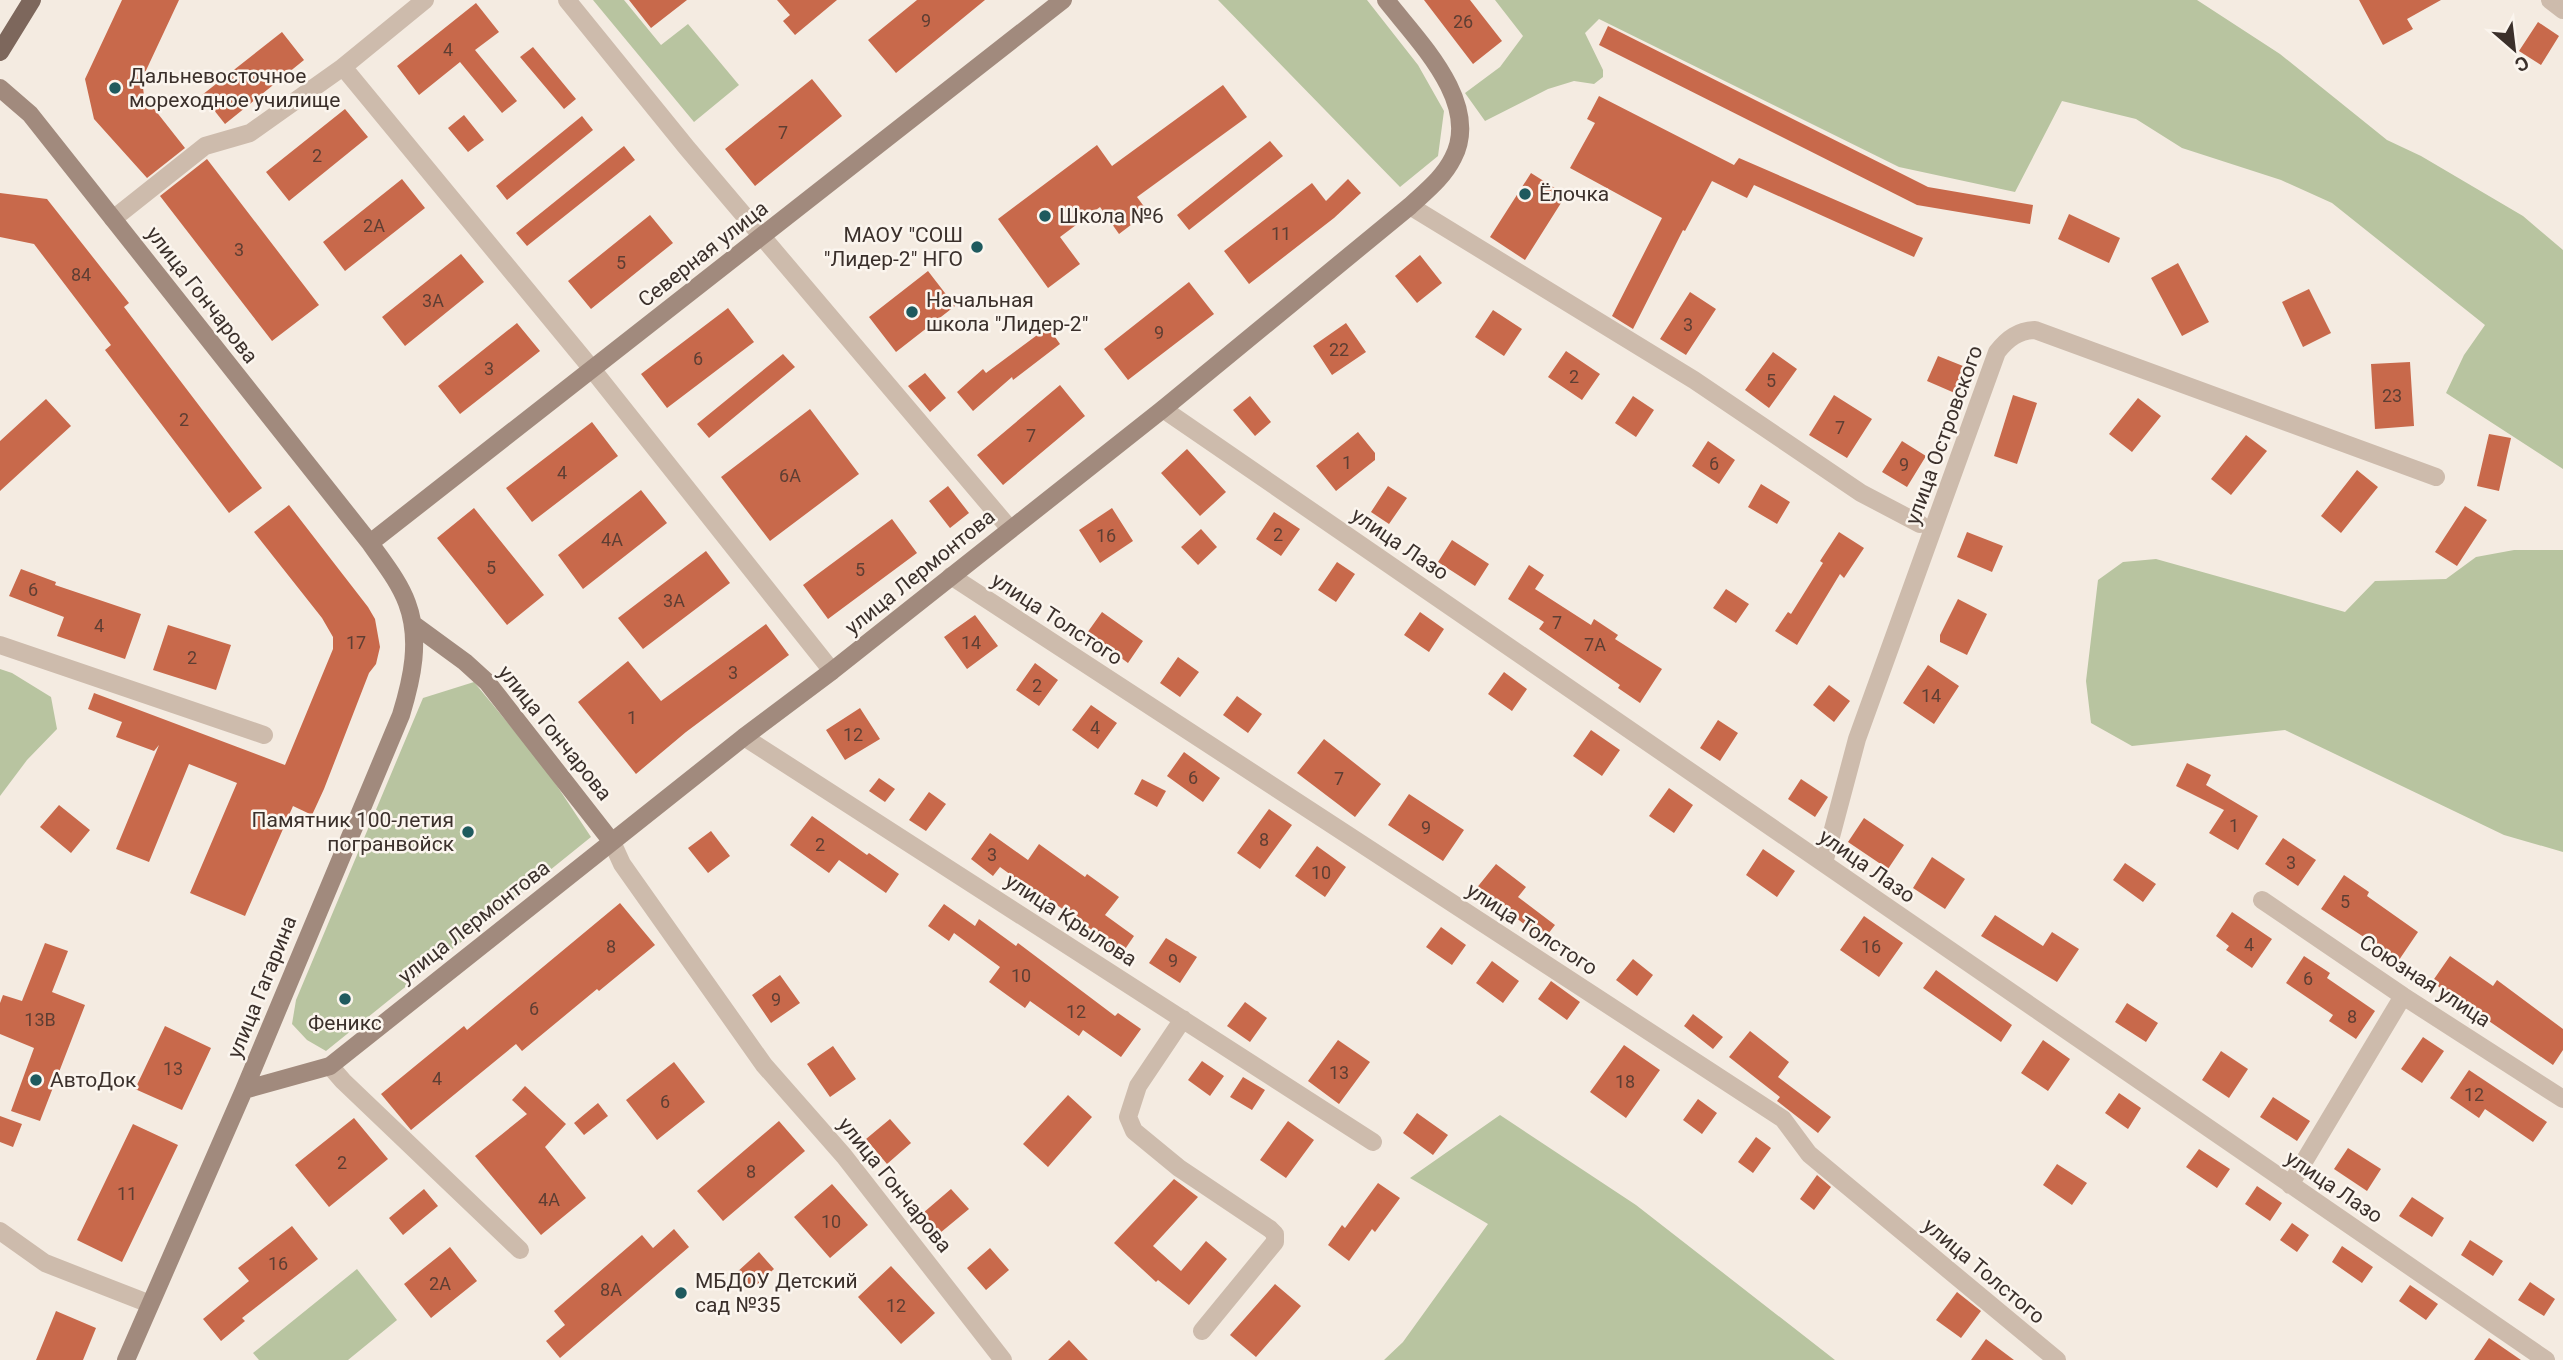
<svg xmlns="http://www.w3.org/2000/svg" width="2563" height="1360" viewBox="0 0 2563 1360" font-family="Roboto,sans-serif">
<rect width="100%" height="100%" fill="#f4ebe1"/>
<path fill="#b8c4a0" d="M593,0H624L661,45L688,24L739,85L694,122Z
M1218,0H1367L1418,65L1444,111L1438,156L1400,187Z
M1495,0H2197L2280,54L2387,140L2421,156L2523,216L2563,250V469L2446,393L2464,355L2485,325L2332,203L2281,180L2182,148L2136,119L2062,101L2015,192L1899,167L1599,19L1585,33L1603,70V77L1594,84L1574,81L1548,89L1485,121L1465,93L1500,67L1523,36Z
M2514,550H2563V852L2504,835L2285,730L2132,746L2091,723L2086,681L2098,580L2123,562L2156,559L2345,612L2375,581L2446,579L2476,557Z
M0,669L12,673L51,697L57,729L27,760L0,796Z
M474,682L545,768L591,837L326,1051L307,1040L292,1024L296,1000L423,698Z
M1500,1115L1636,1205L1835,1360H1384L1403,1342L1488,1224L1410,1178Z
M357,1269L397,1320L348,1360H259L253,1353Z"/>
<path fill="#c8694b" d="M122,0H179L142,79L144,96L185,148L147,178L94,119L85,79Z
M629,0H687L651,28Z
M777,0H837L795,35L783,21L790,15Z
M917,0H985L896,73L868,40Z
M1424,0H1470L1502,41L1473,64Z
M2359,0H2441L2407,19L2413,29L2383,45Z
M476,3L499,32L475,50L517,101L502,113L460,62L419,95L397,66Z
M2538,22L2559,36L2541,65L2519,51Z
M1608,26L1928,187L2033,205L2030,224L1917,205L1599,45Z
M282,32L304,60L225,124L202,95Z
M533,47L576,99L564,109L520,57Z
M812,79L842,116L755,186L725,149Z
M1223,85L1247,117L1137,197L1148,212L1119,234L1100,207L1060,237L1080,264L1048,288L998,219L1097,145L1112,166Z
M1599,96L1734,165L1739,158L1923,238L1914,257L1754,185L1747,198L1712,181L1685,231L1683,230L1633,329L1612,316L1662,218L1570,168L1595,123L1587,119Z
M345,109L368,137L289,201L266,172Z
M464,115L484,140L468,152L448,128Z
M582,116L593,130L507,200L496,186Z
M1270,141L1283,156L1189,230L1177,215Z
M624,146L635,160L527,246L516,233Z
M207,159L319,305L272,341L160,196Z
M1531,173L1566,195L1525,260L1490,237Z
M402,179L425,208L345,271L323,242Z
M1348,179L1361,193L1334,218L1249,284L1224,251L1312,183L1326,201Z
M0,193L47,199L129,303L124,307L262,488L229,513L105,350L111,345L34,244L0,237Z
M2069,214L2120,238L2109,263L2058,239Z
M650,215L673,243L591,309L568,281Z
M461,254L484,282L405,346L382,317Z
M1420,255L1442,283L1417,303L1395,276Z
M2178,263L2209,322L2182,336L2151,278Z
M928,271L955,306L896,352L869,317Z
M1189,282L1214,314L1128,380L1104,349Z
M2309,289L2331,333L2303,347L2282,302Z
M1690,292L1716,309L1686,355L1660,339Z
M728,308L754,342L667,408L641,374Z
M1493,310L1522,329L1504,356L1475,337Z
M517,323L540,351L460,414L438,386Z
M1346,323L1366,352L1332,375L1313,346Z
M1048,327L1060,344L1013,380L1012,377L973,411L957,392L983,369L986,373Z
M1566,351L1600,374L1582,400L1548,377Z
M1773,352L1797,369L1769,408L1745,390Z
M783,354L795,367L709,438L697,424Z
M1938,356L1968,368L1957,394L1927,381Z
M2410,362L2414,426L2375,429L2371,364Z
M925,373L946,398L930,412L908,386Z
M1060,385L1085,416L1003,485L977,455Z
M1834,395L1872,419L1847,458L1809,435Z
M2013,395L2037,403L2017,464L1994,456Z
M1250,396L1271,422L1255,436L1233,410Z
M1633,396L1654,410L1636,437L1615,423Z
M2138,398L2161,416L2132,452L2109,434Z
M46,399L71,426L0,491V441Z
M810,409L859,474L770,541L721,477Z
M592,422L618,456L532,522L506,488Z
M1358,432L1375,453V460L1336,491L1316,466Z
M2489,434L2511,438L2499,491L2477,486Z
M2246,435L2267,451L2231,495L2211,479Z
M1708,441L1735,460L1719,484L1692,466Z
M1902,441L1926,456L1907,487L1882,472Z
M1187,449L1226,492L1200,516L1161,473Z
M2357,470L2378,487L2341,533L2321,516Z
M1761,484L1790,502L1777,524L1748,507Z
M948,486L969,513L950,528L929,501Z
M1388,486L1407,498L1389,524L1371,512Z
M641,490L667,523L583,589L558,555Z
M289,505L368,607L375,619L380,647L376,664L369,673L324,789L312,815L293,806L245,916L190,893L237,783L189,764L149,862L116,849L159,745L154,751L116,737L122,722L88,709L94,693L285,765L333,649V637L322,618L254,532Z
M2465,506L2487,520L2457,566L2435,552Z
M474,508L544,595L507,625L437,538Z
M1112,508L1133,541L1100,563L1079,530Z
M1274,512L1300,529L1281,556L1256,539Z
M892,519L917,553L828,619L803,585Z
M1201,529L1217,547L1198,565L1181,547Z
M1839,532L1864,548L1844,578L1840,574L1797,645L1775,631L1788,612L1791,614L1823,563L1820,561Z
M1967,532L2003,546L1992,572L1957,557Z
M1452,540L1489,564L1475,586L1438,562Z
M706,551L730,583L643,649L618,618Z
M1337,562L1355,574L1336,602L1318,590Z
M1529,565L1544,575L1535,589L1591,625L1594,619L1618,635L1615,639L1662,669L1640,703L1618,688L1620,685L1539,629L1544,622L1508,599Z
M21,569L56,582L55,585L141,614L125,659L57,636L64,617L9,596Z
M1726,589L1749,604L1736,623L1713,608Z
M1958,599L1987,614L1967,655L1940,642V635Z
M1102,612L1143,641L1128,663L1087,633Z
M1420,612L1444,629L1429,652L1404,635Z
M975,615L998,646L967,669L944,637Z
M766,624L789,655L686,732L636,774L578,702L628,661L661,701Z
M168,625L231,645L216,690L153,670Z
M1178,657L1199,672L1180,697L1160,683Z
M1035,663L1058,680L1039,706L1016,690Z
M1928,665L1959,686L1934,724L1903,703Z
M1504,672L1527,689L1512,711L1488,694Z
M1829,685L1850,701L1834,722L1813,705Z
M1237,696L1262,714L1248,733L1223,715Z
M1091,705L1117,723L1098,749L1072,730Z
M860,708L880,739L845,760L826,730Z
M1718,720L1738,733L1720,761L1700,748Z
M1591,730L1620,750L1602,776L1573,756Z
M1324,739L1381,784L1355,817L1297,773Z
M1184,752L1220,778L1203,802L1167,776Z
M2187,763L2211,775L2206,785L2258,816L2238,850L2209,833L2224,810L2176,786Z
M879,778L895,789L885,802L869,791Z
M1142,779L1166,791L1157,807L1134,794Z
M1801,779L1828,797L1815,817L1788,799Z
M1669,788L1693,805L1674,833L1649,816Z
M929,792L946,804L926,831L909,820Z
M1409,794L1464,830L1443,861L1388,825Z
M59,805L90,830L71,853L40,827Z
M1269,809L1292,825L1260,869L1237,853Z
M812,816L867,855L869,853L899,874L886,893L839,860L829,873L790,845Z
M1864,818L1904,845L1888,869L1848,842Z
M711,831L730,856L708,873L688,848Z
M990,833L1028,860L1039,844L1085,877L1087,874L1119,897L1105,915L1134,936L1121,955L1104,943L1106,940L1040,893L1039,895L1000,867L993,876L971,859Z
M2283,838L2316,860L2298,886L2265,864Z
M1317,846L1346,867L1325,897L1295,876Z
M1763,849L1795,871L1777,897L1746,875Z
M1932,857L1965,879L1945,909L1913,888Z
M2125,863L2156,884L2143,902L2113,880Z
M1496,864L1526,887L1518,897L1555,925L1544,939L1507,911L1505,914L1475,890Z
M2344,875L2369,892L2367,896L2418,932L2399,960L2321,909Z
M620,903L655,945L599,991L597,989L522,1051L516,1044L411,1130L381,1094L464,1026L467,1030Z
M944,904L975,926L979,919L1016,946L1018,943L1115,1016L1118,1013L1141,1029L1121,1057L1083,1030L1079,1036L1030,1001L1025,1008L989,982L1000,967L954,933L949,941L928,926Z
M2232,912L2272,939L2252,968L2226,950L2229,946L2216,936Z
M1995,915L2043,946L2052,932L2079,949L2057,982L1981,936Z
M1864,916L1903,943L1879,977L1840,950Z
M1441,927L1466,945L1452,965L1426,947Z
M1166,938L1197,957L1180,983L1149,963Z
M45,943L68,951L52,992L85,1005L40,1121L11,1111L34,1048L0,1034V1003L3,995L22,1001Z
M2304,956L2330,973L2327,978L2375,1011L2356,1039L2329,1021L2333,1015L2286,983Z
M2450,956L2493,986L2497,980L2563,1029V1050L2553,1065L2432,982Z
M1633,959L1653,975L1637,996L1616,980Z
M1492,961L1519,981L1503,1003L1476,983Z
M1936,970L2012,1025L2001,1042L1923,988Z
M780,975L800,1003L771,1023L752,995Z
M1551,981L1580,1002L1567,1020L1538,999Z
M1245,1002L1267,1018L1250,1042L1227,1026Z
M2127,1003L2158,1023L2146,1042L2115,1022Z
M1693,1014L1723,1037L1713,1049L1684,1026Z
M165,1026L211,1048L182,1110L135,1089Z
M1750,1031L1789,1062L1778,1077L1831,1117L1818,1133L1777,1101L1780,1097L1729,1057Z
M2423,1037L2444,1051L2422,1083L2401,1069Z
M1338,1040L1370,1062L1339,1104L1308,1081Z
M2043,1040L2070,1059L2048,1091L2021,1073Z
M1624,1045L1660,1070L1626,1118L1590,1092Z
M833,1046L856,1079L830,1097L807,1064Z
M2221,1051L2248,1069L2229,1098L2202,1080Z
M1202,1061L1224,1076L1210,1096L1188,1080Z
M674,1062L705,1102L657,1140L626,1100Z
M2469,1070L2547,1122L2533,1142L2485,1109L2479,1118L2450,1098Z
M1243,1077L1265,1090L1252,1110L1230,1097Z
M525,1086L566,1124L545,1147L586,1198L541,1235L475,1156L527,1114L512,1100Z
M2119,1093L2141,1108L2128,1129L2105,1113Z
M1068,1095L1092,1117L1048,1167L1023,1144Z
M2273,1097L2310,1121L2297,1141L2260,1117Z
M1698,1099L1717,1113L1702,1134L1683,1120Z
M598,1103L608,1116L584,1135L574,1123Z
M1417,1113L1448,1135L1433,1155L1403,1133Z
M0,1116L22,1124L13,1147L0,1142Z
M354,1118L388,1159L329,1207L295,1165Z
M890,1119L911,1143L887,1164L866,1139Z
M779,1121L805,1151L723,1221L697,1191Z
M1288,1121L1314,1140L1286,1178L1260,1160Z
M133,1124L178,1145L122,1262L77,1240Z
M1756,1137L1771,1148L1753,1173L1738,1162Z
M2348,1148L2381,1169L2367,1191L2334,1169Z
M2199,1149L2230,1169L2217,1188L2186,1167Z
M2057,1164L2087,1183L2072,1205L2043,1185Z
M1817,1175L1831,1187L1814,1210L1800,1199Z
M1174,1179L1198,1197L1153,1246L1181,1271L1206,1241L1227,1259L1189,1305L1158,1280L1156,1282L1114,1243Z
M1378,1183L1400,1198L1375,1232L1372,1229L1349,1261L1328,1245L1342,1225L1345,1228Z
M832,1184L868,1225L830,1258L794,1217Z
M2257,1186L2282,1203L2270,1221L2245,1204Z
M424,1189L438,1206L403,1235L389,1218Z
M951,1189L969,1209L940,1233L923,1213Z
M2412,1197L2444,1218L2432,1237L2399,1216Z
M2292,1223L2309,1235L2297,1252L2280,1240Z
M292,1226L318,1259L242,1318L245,1321L221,1341L203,1319L249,1281L238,1268Z
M674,1229L689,1247L560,1358L546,1341L565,1325L554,1311L642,1235L653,1248Z
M2470,1240L2503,1261L2493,1276L2461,1255Z
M2342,1246L2373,1267L2362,1283L2332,1262Z
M450,1247L477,1281L431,1318L404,1284Z
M990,1248L1009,1270L986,1290L967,1268Z
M759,1252L774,1269L751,1290L736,1273Z
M891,1266L935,1313L901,1344L858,1297Z
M2530,1282L2555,1299L2544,1316L2518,1300Z
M1275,1284L1301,1306L1256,1357L1230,1335Z
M2410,1285L2438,1304L2426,1320L2399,1301Z
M1957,1292L1981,1311L1961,1338L1936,1320Z
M56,1311L96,1328L83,1360H36Z
M2489,1338L2521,1360H2474Z
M1986,1339L2014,1360H1971Z
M1069,1340L1088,1360H1048Z"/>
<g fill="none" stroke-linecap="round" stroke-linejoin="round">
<path stroke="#cdbbac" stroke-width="18" d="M567,0L687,148L1010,529
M2550,0L2563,10
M343,67L592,369L832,671
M1410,206L1694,380L1861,493L1920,524
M113,219L205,146L250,133L343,67L425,0
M1163,409L2546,1360
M951,576L1783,1119L1809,1154L2057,1360
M0,645L264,735
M744,737L1373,1142
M612,842L622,864L764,1065L844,1156L1003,1360
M1824,863L1857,739L1997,352C2008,338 2018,331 2035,330L2436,477
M2262,900L2403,996L2563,1099
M1183,1019L1138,1086L1128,1117L1134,1131L1179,1168L1270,1229L1275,1234V1242L1202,1331
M330,1066L343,1081L520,1250
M2290,1185L2403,996
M0,1231L45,1263L150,1304"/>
<path stroke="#a18a7d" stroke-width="18" d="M0,88L30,114L370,543C383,562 399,581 407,603C421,640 412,679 401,715L244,1090L126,1360
M370,543L1063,0
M413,624L465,662L487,682L612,842
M244,1090L330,1066L744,737L832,671L1163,409L1410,206C1426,191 1443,178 1453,158C1482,103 1417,40 1386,0"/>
<path stroke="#7d675c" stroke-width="18" d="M0,52L32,0"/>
</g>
<g fill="#1f5a5e" stroke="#fbf5ee" stroke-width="2.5">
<circle cx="115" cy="88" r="7"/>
<circle cx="1525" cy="194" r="7"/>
<circle cx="1045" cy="216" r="7"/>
<circle cx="977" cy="247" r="7"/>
<circle cx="912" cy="312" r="7"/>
<circle cx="468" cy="832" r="7"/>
<circle cx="345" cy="999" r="7"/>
<circle cx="36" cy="1080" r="7"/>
<circle cx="681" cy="1293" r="7"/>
</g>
<g text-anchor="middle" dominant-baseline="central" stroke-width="5" stroke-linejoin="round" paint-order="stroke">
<g font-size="18" fill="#5e3e33">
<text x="926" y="20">9</text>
<text x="1463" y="21">26</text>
<text x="448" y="49">4</text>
<text x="783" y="132">7</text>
<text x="317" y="155">2</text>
<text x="374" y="225">2А</text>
<text x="1281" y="233">11</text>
<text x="239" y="249">3</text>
<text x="621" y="262">5</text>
<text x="81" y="274">84</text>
<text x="433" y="300">3А</text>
<text x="1688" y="324">3</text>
<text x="1159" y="332">9</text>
<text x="1339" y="349">22</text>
<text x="698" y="358">6</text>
<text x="489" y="368">3</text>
<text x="1574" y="376">2</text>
<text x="1771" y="380">5</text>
<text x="2392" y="395">23</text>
<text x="184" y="419">2</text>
<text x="1840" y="427">7</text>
<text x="1031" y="435">7</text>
<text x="1347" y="462">1</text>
<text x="1714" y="463">6</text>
<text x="1904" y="464">9</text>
<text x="562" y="472">4</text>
<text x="790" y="475">6А</text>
<text x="1278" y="534">2</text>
<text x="1106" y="535">16</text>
<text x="612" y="539">4А</text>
<text x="491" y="567">5</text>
<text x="860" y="569">5</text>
<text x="33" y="589">6</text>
<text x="674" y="600">3А</text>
<text x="1557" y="622">7</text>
<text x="99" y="625">4</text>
<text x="356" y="642">17</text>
<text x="971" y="642">14</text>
<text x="1595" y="644">7А</text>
<text x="192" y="657">2</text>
<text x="733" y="672">3</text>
<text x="1037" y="685">2</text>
<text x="1931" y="695">14</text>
<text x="632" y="717">1</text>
<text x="1095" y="727">4</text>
<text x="853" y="734">12</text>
<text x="1193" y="777">6</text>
<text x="1339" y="778">7</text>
<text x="2234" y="825">1</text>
<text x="1426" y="827">9</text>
<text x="1264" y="839">8</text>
<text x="820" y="844">2</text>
<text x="992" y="854">3</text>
<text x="2291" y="862">3</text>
<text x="1321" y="872">10</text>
<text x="2345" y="901">5</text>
<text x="2249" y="944">4</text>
<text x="611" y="946">8</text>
<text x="1871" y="946">16</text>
<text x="1173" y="960">9</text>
<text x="1021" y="975">10</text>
<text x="2308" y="978">6</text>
<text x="776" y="999">9</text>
<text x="534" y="1008">6</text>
<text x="1076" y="1011">12</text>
<text x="2352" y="1016">8</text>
<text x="40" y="1019">13В</text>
<text x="173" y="1068">13</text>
<text x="1339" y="1072">13</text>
<text x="437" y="1078">4</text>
<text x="1625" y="1081">18</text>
<text x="2474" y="1094">12</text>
<text x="665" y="1101">6</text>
<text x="342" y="1162">2</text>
<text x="751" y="1171">8</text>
<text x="127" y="1193">11</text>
<text x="549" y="1199">4А</text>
<text x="831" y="1221">10</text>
<text x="278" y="1263">16</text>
<text x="440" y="1283">2А</text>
<text x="611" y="1289">8А</text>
<text x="896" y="1305">12</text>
</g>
<g font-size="21" fill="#3b302b" stroke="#fbf5ee" text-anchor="start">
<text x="129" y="76">Дальневосточное<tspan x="129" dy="24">мореходное училище</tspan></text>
<text x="1539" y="194">Ёлочка</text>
<text x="1059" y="216">Школа №6</text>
<text x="963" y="235" text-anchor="end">МАОУ "СОШ<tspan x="963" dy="24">"Лидер-2" НГО</tspan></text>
<text x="926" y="300">Начальная<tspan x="926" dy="24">школа "Лидер-2"</tspan></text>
<text x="454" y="820" text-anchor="end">Памятник 100-летия<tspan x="454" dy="24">погранвойск</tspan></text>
<text x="345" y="1023" text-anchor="middle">Феникс</text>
<text x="50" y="1080">АвтоДок</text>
<text x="695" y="1281">МБДОУ Детский<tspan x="695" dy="24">сад №35</tspan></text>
</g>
<g font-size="21" fill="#3b302b" stroke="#fbf5ee">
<text transform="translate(703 254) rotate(-38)">Северная улица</text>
<text transform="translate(202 295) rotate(52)">улица Гончарова</text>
<text transform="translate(1944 435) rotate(-70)">улица Островского</text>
<text transform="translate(1400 544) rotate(34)">улица Лазо</text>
<text transform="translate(920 572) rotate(-39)">улица Лермонтова</text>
<text transform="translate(1057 619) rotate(33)">улица Толстого</text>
<text transform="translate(555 733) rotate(51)">улица Гончарова</text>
<text transform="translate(1867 866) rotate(35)">улица Лазо</text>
<text transform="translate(1071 920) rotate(33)">улица Крылова</text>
<text transform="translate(474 922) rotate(-38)">улица Лермонтова</text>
<text transform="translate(1532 929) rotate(33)">улица Толстого</text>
<text transform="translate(2425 981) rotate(33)">Союзная улица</text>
<text transform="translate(262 987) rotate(-68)">улица Гагарина</text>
<text transform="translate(895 1185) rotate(51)">улица Гончарова</text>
<text transform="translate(2334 1187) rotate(34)">улица Лазо</text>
<text transform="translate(1984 1271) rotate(40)">улица Толстого</text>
</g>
</g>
<g transform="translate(2514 49) rotate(152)" stroke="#fbf5ee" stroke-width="5" paint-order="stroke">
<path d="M0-5L12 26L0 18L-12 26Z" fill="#3b302b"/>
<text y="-10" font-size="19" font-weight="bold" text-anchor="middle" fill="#3b302b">С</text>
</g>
</svg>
